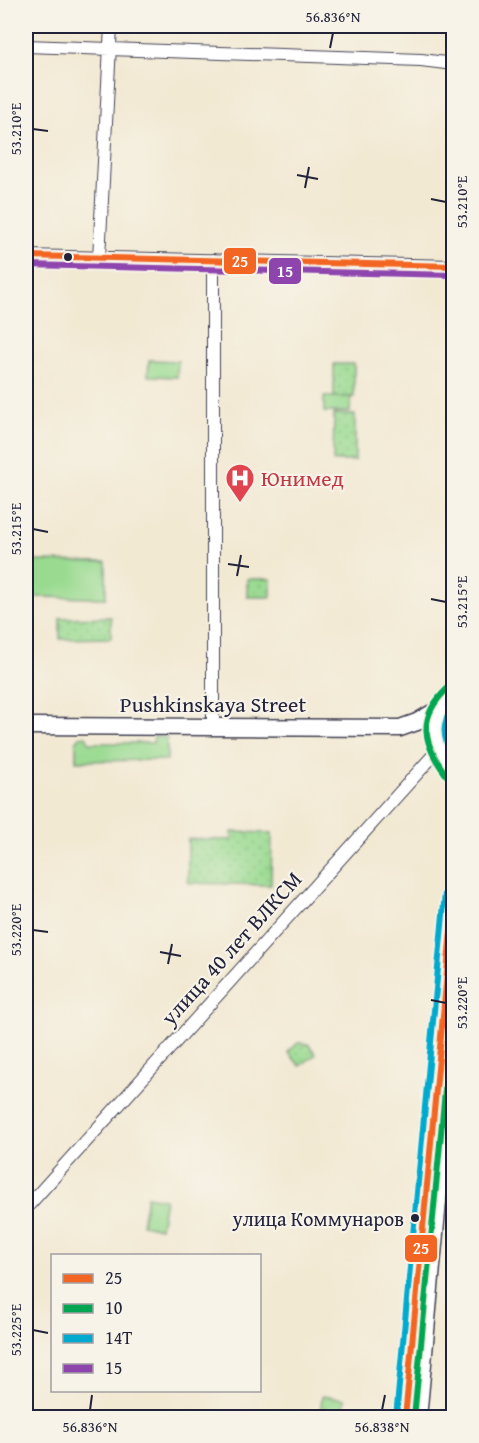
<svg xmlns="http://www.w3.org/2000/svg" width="479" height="1443" viewBox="0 0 479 1443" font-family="'Gentium Book Plus',serif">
<defs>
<pattern id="park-dots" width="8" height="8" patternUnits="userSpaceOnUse" patternTransform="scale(1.5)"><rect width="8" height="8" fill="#99da90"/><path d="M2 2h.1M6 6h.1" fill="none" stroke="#84bb7d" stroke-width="1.8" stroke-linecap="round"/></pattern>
</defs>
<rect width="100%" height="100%" fill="#f7f3e8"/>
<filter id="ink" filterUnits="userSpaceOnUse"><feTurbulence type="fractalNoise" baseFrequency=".0167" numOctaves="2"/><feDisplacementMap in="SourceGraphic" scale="12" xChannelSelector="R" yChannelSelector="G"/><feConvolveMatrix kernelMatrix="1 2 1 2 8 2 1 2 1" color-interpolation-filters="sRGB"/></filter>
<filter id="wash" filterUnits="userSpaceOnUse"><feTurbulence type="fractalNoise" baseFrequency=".008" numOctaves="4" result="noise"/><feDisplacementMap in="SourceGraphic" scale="24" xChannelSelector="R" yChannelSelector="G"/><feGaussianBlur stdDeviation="1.35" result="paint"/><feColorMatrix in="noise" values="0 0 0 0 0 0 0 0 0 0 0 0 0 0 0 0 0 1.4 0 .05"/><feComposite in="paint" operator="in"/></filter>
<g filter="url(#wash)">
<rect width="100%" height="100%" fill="#f2e9d3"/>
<path fill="#99da90" stroke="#5e7e66" stroke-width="1.5" d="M149,360L178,361L177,377L148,376Z
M324,397H351L350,412H324Z
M27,561L106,562V598L27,597Z
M86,736L90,743H153L154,736L167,738V760L76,761V742L80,737Z
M147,1196L165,1199L160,1228L142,1224Z"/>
<path fill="url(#park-dots)" stroke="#5e7e66" stroke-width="1.5" d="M334,364H354V397H334Z
M334,414L355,415V461H333Z
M247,579H271V597H247Z
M111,617V638L60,639V618Z
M232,832L272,833L271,885L188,883V839L232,840Z
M298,1043L308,1044L316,1054L300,1066L288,1052Z
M322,1396L344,1399L343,1417H320Z"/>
</g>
<g filter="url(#ink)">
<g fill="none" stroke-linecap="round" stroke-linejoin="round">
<g stroke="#414052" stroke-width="14">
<path id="minor" d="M26,46L421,60L454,64
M26,256L454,266
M99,258L111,26
M213,727V260
M433,1183H454
M26,1208L439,749"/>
</g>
<g stroke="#414052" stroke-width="19">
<path id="major" d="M454,694C431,715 428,747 454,767
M26,726L400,728L417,722L442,707
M405,1418L454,894
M418,1418L454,1027"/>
</g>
<use href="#minor" stroke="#fff" stroke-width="12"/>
<use href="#major" stroke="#fff" stroke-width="16"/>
<g stroke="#f7f3e8" stroke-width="10">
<path id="bus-1" d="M26,256L454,266
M405,1418L454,899"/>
</g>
<g stroke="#f7f3e8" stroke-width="10">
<path id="bus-2" d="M447,776C423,744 416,718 448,688
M414,1418L454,996"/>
</g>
<g stroke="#f7f3e8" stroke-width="10">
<path id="bus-3" d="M454,707C441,723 442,739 454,755
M396,1417L445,893"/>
</g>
<g stroke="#f7f3e8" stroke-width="10">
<path id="bus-4" d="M26,265L454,275"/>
</g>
<use href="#bus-1" stroke="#f26522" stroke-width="6"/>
<use href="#bus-2" stroke="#00a651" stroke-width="6"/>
<use href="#bus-3" stroke="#00a9ce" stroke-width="6"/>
<use href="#bus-4" stroke="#8e44ad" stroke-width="6"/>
</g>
</g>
<path fill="none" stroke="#22223b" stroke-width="2" d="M330,48L333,33M33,129L48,131M297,175L318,179M305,188L309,167M431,199L446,202M33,529L48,532M228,564L249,567M237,576L241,555M431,599L446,602M33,930L48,932M160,952L181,956M168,964L172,944M431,1000L446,1003M33,1330L48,1333M90,1410L92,1395M382,1410L385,1395"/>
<defs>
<g id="hospital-pin" transform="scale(1.5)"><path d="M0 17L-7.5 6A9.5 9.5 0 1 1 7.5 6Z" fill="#e0444e" stroke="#f7f3e8"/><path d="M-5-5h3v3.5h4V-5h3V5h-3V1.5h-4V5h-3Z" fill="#fff"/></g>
</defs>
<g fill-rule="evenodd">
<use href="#hospital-pin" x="240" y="478"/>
</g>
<g fill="#22223b" stroke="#f7f3e8" stroke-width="2">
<circle cx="68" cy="257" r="5"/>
<circle cx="415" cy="1218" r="5"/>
</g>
<g text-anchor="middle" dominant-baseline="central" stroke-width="4.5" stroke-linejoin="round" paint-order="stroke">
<g font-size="20" fill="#22223b" stroke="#f7f3e8" text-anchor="end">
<text x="404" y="1218">улица Коммунаров</text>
</g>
<g font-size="22" fill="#be3a42" stroke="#f7f3e8" text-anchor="start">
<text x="261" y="478">Юнимед</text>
</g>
<g font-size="22" fill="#22223b" stroke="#f7f3e8">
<text x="213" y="704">Pushkinskaya Street</text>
<text transform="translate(231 948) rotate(-48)">улица 40 лет ВЛКСМ</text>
</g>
</g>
<g stroke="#f7f3e8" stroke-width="2">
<rect x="223" y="247" width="34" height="28" rx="6" fill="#f26522"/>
<rect x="268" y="257" width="34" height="28" rx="6" fill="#8e44ad"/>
<rect x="404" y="1234" width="34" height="29" rx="6" fill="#f26522"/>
</g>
<g font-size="16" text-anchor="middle" font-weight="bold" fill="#fff">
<text x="240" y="267">25</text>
<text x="285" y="277">15</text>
<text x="421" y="1254">25</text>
</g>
<rect width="479" height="1443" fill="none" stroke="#f7f3e8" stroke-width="66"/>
<rect x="51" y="1254" width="210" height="138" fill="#f7f3e8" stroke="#a29fa3" stroke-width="1.5"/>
<rect x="63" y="1274" width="30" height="9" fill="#f26522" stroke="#a29fa3" stroke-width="1.5"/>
<text x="105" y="1284" font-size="18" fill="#22223b">25</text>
<rect x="63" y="1304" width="30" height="9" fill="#00a651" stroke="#a29fa3" stroke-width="1.5"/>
<text x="105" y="1314" font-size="18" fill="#22223b">10</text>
<rect x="63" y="1334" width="30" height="9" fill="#00a9ce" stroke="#a29fa3" stroke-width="1.5"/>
<text x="105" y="1344" font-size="18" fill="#22223b">14Т</text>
<rect x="63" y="1364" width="30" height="9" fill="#8e44ad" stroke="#a29fa3" stroke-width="1.5"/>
<text x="105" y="1374" font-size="18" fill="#22223b">15</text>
<rect x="33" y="33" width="413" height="1377" fill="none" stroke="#22223b" stroke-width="2"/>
<g font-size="15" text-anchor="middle" fill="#22223b">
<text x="333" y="22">56.836°N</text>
<text transform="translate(16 129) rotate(-90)" y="5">53.210°E</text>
<text transform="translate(462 202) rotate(-90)" y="5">53.210°E</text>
<text transform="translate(16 529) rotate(-90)" y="5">53.215°E</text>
<text transform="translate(462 602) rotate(-90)" y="5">53.215°E</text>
<text transform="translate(16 930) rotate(-90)" y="5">53.220°E</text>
<text transform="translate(462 1003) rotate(-90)" y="5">53.220°E</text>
<text transform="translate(16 1330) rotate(-90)" y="5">53.225°E</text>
<text x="90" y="1432">56.836°N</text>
<text x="382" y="1432">56.838°N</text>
</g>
</svg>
